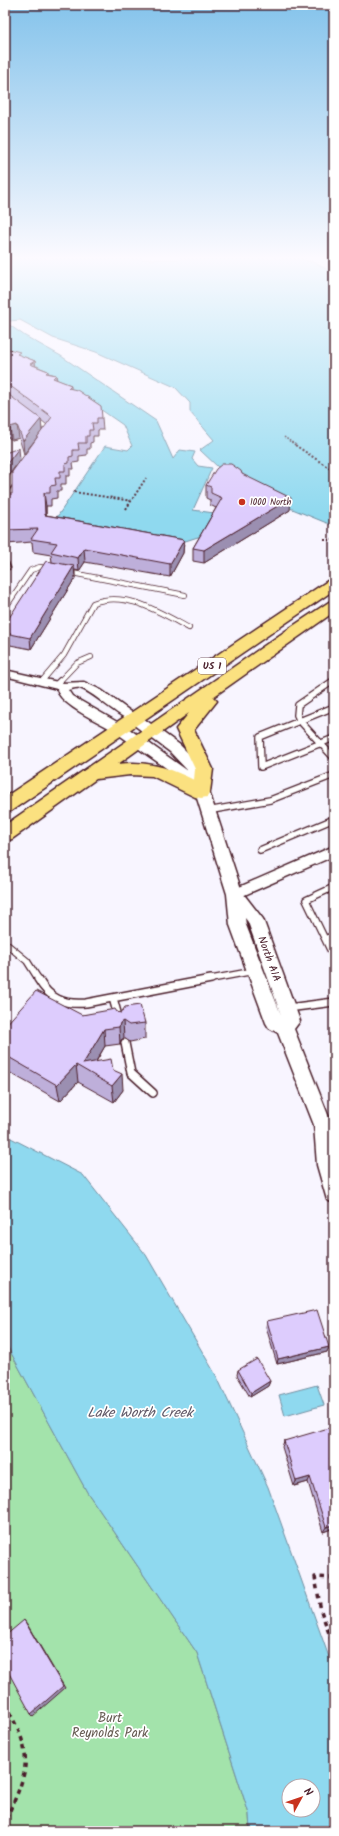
<svg xmlns="http://www.w3.org/2000/svg" width="339" height="1836" viewBox="0 0 339 1836" font-family="Kalam,sans-serif">
<rect width="100%" height="100%" fill="#f8f5ff"/>
<filter id="ink" filterUnits="userSpaceOnUse"><feTurbulence type="fractalNoise" baseFrequency=".025" numOctaves="2"/><feDisplacementMap in="SourceGraphic" scale="8" xChannelSelector="R" yChannelSelector="G"/><feConvolveMatrix kernelMatrix="1 2 1 2 8 2 1 2 1" color-interpolation-filters="sRGB"/></filter>
<g filter="url(#ink)">
<path fill="#a3e3ab" stroke="#76816b" d="M5,1342L87,1492L197,1653L249,1814L250,1831H5Z"/>
<path fill="#8fd9ef" stroke="#738fa1" fill-rule="evenodd" d="M5,259H302L315,263L334,273V526L290,508L234,476L225,469L218,467L200,450L214,440L190,412V403L175,387L96,352L53,338L20,320L9,321L8,324L25,336L61,356L156,421L173,459L180,450L195,452L192,459L198,466L212,468L193,510L214,513L201,536L176,544L53,523L105,446L128,450L132,446L123,425L41,368L5,347Z
M5,1135L83,1175L146,1255L217,1377L268,1487L334,1671V1831H250L249,1814L197,1653L87,1492L5,1342ZM289,1786H313V1810H289Z
M317,1385L324,1405L285,1416L279,1395Z"/>
<g fill="none" stroke-linecap="round" stroke-linejoin="round">
<g stroke="#4a1f2b" stroke-width="6">
<path id="service-far2" d="M67,572L185,595
M5,608L31,570L40,567L50,569
M42,681L64,655L93,603C126,590 161,613 189,628
M59,682L77,663L91,657
M332,682L334,680"/>
</g>
<g stroke="#4a1f2b" stroke-width="8">
<path id="service-far1" d="M333,681L298,705L297,715L300,721L334,758
M56,685L60,681
M334,707L260,737L261,767L334,738
M207,811L270,800L334,775
M260,850L334,819
M334,887L306,900L334,958
M325,939L334,935
M5,943L27,961L39,980
M206,980L254,971"/>
</g>
<g stroke="#4a1f2b" stroke-width="10">
<path id="service" d="M38,979C50,999 63,1005 86,1003L211,979
M113,998L119,1020
M288,1008L334,1002
M125,1043L131,1073L153,1093"/>
</g>
<g stroke="#4a1f2b" stroke-width="3">
<path id="minor" d="M5,395L48,424L52,430L44,444H38L37,442L44,430L42,428L5,401Z
M23,462L27,465L8,490L5,491V482L20,463Z
M5,562L8,563L10,568L5,571Z
M5,670L62,683L84,682L101,690L141,719L139,722C126,725 96,693 80,688C76,687 72,689 68,690L72,696L124,726L126,729L124,732H116C102,723 59,705 57,689L5,676Z
M334,846V856L240,897L235,899L230,897L229,894L230,891Z"/>
</g>
<g stroke="#4a1f2b" stroke-width="3">
<path id="tertiary" d="M135,714L140,716L180,745L194,759L202,770L242,892L263,919L300,1021L294,1029L330,1120L334,1125V1203L327,1200L317,1165L314,1125L278,1033L269,1028L266,1023L230,925L227,894L196,795L169,770L115,732L113,729L115,726H125L188,771L170,752L130,722L128,719L130,716ZM245,918L248,922L281,1015L246,925Z"/>
</g>
<g stroke="#4a1f2b" stroke-width="3">
<path id="primary" d="M334,578V590L11,811L5,813V797L329,580Z
M334,600V612L213,697L217,701L194,730L213,769L210,792L207,797L201,798L195,797L152,776L130,775L96,779L12,839L5,841V825L287,630L329,602ZM189,713L176,729L195,769L194,780C168,767 146,760 118,764Z"/>
</g>
<path stroke="#4a1f2b" stroke-width="1.5" stroke-dasharray="1.5 1.5" stroke-linecap="butt" d="M284,437L297,446"/>
<path stroke="#4a1f2b" stroke-width="2" stroke-dasharray="2 2" stroke-linecap="butt" d="M295,445L334,471
M74,492L132,501
M126,509L146,478
M324,540H334"/>
<path stroke="#4a1f2b" stroke-width="3.5" stroke-dasharray="4.5 4.5" stroke-linecap="butt" d="M334,1578L315,1577L321,1611L334,1647
M5,1705C35,1755 29,1770 5,1821"/>
<use href="#service-far2" stroke="#fff" stroke-width="4.5"/>
<use href="#service-far1" stroke="#fff" stroke-width="5.5"/>
<use href="#service" stroke="#fff" stroke-width="7"/>
<use href="#minor" fill="#fff" fill-rule="evenodd"/>
<use href="#tertiary" fill="#fff" fill-rule="evenodd"/>
<use href="#primary" fill="#fbe180" fill-rule="evenodd"/>
</g>
<path fill="#beafda" stroke="#4a1f2b" d="M327,259H334V264Z
M5,348L20,356L35,361V366L48,371V373L56,375L57,380L71,385V388L102,418L103,430H98V436H93V442L90,443V449H87V455L79,456V462L73,463L74,469H70V476H66V484H61V491H57V498L51,499V506H46V515L184,540L183,553L170,577L85,562L79,571L75,570V578L31,649L5,644V624L52,562L51,555L33,552L32,542L7,544L6,537H5V502H6L12,494L47,425L41,420L42,431L24,454L19,438L12,440L5,435Z
M242,474L290,510L204,563L193,561V548L216,508L210,505V500L206,498V485Z
M117,1012L145,1023V1039L130,1042L124,1038L121,1040L120,1044L105,1046L96,1062L113,1070L123,1090L114,1102L78,1082L60,1101L5,1070V1026L82,1015Z
M267,1321L329,1347L327,1352L277,1364L266,1327Z
M238,1370L270,1381L268,1386L250,1397L237,1375Z
M334,1434V1462H331L334,1528L323,1532L308,1482L294,1486L282,1447L284,1441Z"/>
<path fill="#9b8fb1" stroke="#4a1f2b" d="M35,361L36,373L30,364Z
M56,375L57,388L53,378Z
M41,419L42,431L24,454L23,441Z
M17,425L19,438L12,440L10,427Z
M19,448L20,460L5,480V466Z
M44,493L46,506V528L45,515Z
M291,498L290,510L204,563V550Z
M184,540L183,553L170,577V564Z
M84,548L85,562L79,571L78,558Z
M74,566L75,578L31,649L30,638Z
M123,1021L124,1038L121,1040L120,1044L119,1027L120,1023Z
M104,1029L105,1046L89,1073L83,1064Z
M76,1065L78,1082L60,1101L57,1085Z
M122,1074L123,1090L114,1102L112,1086Z
M329,1347L327,1352L277,1364L278,1359Z
M270,1381L268,1386L250,1397L251,1393Z
M334,1457V1462L327,1464L330,1458Z
M310,1477L308,1482L294,1486L296,1481Z
M334,1525V1528L323,1532L326,1527Z
M24,1620L27,1624L65,1688L33,1716L31,1714Z"/>
<path fill="#ddccfd" stroke="#4a1f2b" d="M5,348L20,352L17,354L35,361L30,364L48,371L46,373L56,375L53,378L71,385L68,388L77,390L101,406L102,418H97V423H92L93,430H89V436H86V443H78L79,450H73V456L69,457V463L65,464V471H60V478H55L56,485L50,486V493H44L45,515L184,540L170,564L84,548L78,558L51,552L57,543L31,539L38,529L5,530V502H6V494H12V472L52,417L5,382Z
M5,392L41,419L23,441L17,425L10,427L5,424Z
M19,448L5,466V453Z
M222,464H231L241,471L242,474L291,498L204,550L193,548L222,498L211,493V487L206,485L216,469Z
M46,561L74,566L30,638L5,633V624Z
M36,991L82,1015L115,1009L117,1012L121,1013L125,1007L140,1005L145,1023L129,1025L123,1021L120,1023L119,1027L104,1029L83,1064L111,1059L113,1070L122,1074L112,1086L76,1065L57,1085L5,1055V1026Z
M317,1310L329,1347L278,1359L267,1321Z
M257,1359L270,1381L251,1393L238,1370Z
M332,1427L334,1434V1457L330,1458L334,1470V1525L326,1527L310,1477L296,1481L284,1441Z
M24,1620L63,1686L31,1714L5,1666V1636Z"/>
</g>
<linearGradient id="sky" x2="0" y2="1"><stop stop-color="#84c3eb"/><stop offset="0.5" stop-color="#fcfaff"/><stop offset="1" stop-color="#fcfaff" stop-opacity="0"/></linearGradient>
<rect width="339" height="516" fill="url(#sky)"/>
<circle fill="#c8321e" stroke="#fff" stroke-width="1.5" cx="242" cy="502" r="4"/>
<g text-anchor="middle" dominant-baseline="central" stroke-width="3.5" stroke-linejoin="round" paint-order="stroke">
<g font-size="9" fill="#4a1f2b" stroke="#fff" text-anchor="start">
<text x="250" y="502">1000 North</text>
</g>
<rect fill="#fff" stroke="#80626b" stroke-width="1" x="198" y="658" width="28" height="16" rx="3"/>
<g font-size="10" font-weight="bold" fill="#4a1f2b">
<text x="212" y="666">US 1</text>
</g>
<g font-size="11" fill="#4a1f2b" stroke="#fff">
<text transform="translate(269 959) rotate(70)">North A1A</text>
</g>
<g font-size="13" fill="#655a51" stroke="#fff">
<text x="110" y="1718">Burt<tspan x="110" dy="15">Reynolds Park</tspan></text>
</g>
<g font-size="14" font-style="italic" fill="#5f5766" stroke="#fff">
<text x="140" y="1413">Lake Worth Creek</text>
</g>
</g>
<rect width="339" height="1836" fill="none" stroke="#fff" stroke-width="20"/>
<rect x="10" y="10" width="319" height="1816" fill="none" stroke="#4a1f2b" stroke-width="1.5" filter="url(#ink)"/>
<g transform="translate(301 1798) rotate(50)"><circle r="19" fill="#ffffff" stroke="#b7a5aa"/>
<path d="M0-3L7 15L0 10L-7 15Z" fill="#c8321e"/>
<text y="-6" font-size="11" font-weight="bold" text-anchor="middle" fill="#4a1f2b">N</text>
</g>
</svg>
